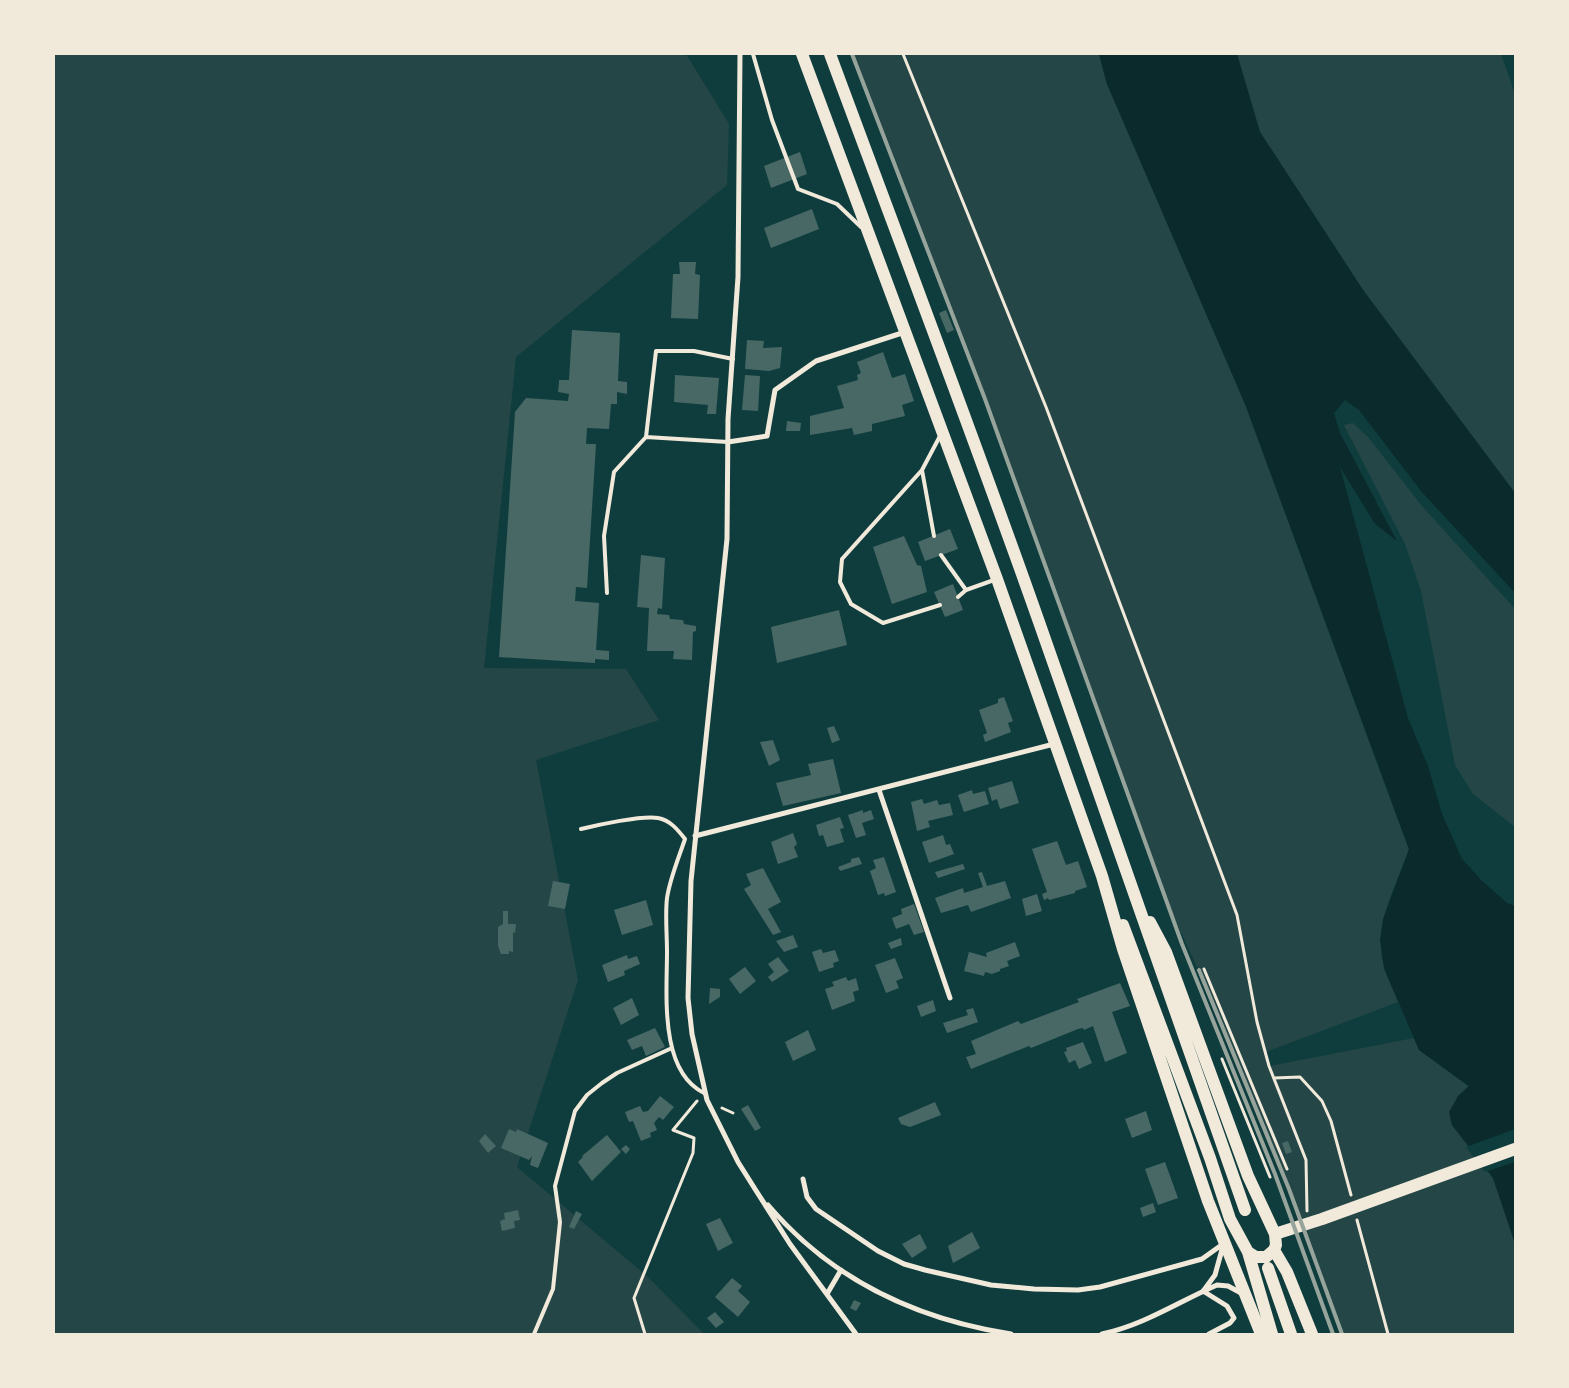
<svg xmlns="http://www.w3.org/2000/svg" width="1569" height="1388" viewBox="0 0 1569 1388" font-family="Figtree,sans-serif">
<rect width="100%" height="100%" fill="#0f3d3e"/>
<path fill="#244646" d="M54,54H686L729,124L727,185L516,357L484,668L626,669L659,720L536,760L578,980L517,1167L648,1277L704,1334H54Z
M852,54H1099L1107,84L1245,404L1409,850C1395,887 1373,926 1384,967C1387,979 1394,991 1398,1002L1266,1052L1270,1066L1414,1038L1419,1050L1469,1087L1458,1096L1452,1125L1493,1178L1513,1235L1515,1244V1334H1342L1282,1171L1205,984L1165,898L985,399Z
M1237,54H1501L1515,94V493L1363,290L1260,132Z
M1353,423L1368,437L1422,506L1515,609V827L1473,794L1455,765L1421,591L1405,544L1344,425Z"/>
<path fill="#0a2a2b" d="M1099,54H1237L1260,132L1363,290L1515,493V593L1421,491L1359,410L1345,400L1334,413L1340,433L1397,541L1375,524L1340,467L1408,718L1428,766L1442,814L1462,859L1482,881L1507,903L1515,906V1244L1493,1178L1452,1125L1449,1112L1458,1096L1469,1086L1419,1050L1384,968L1380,940L1383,919L1409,849L1245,404L1107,84Z"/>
<path fill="#0f3d3e" d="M1515,1129V1162L1485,1172L1466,1147Z"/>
<path fill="#486865" d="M800,152L807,174L771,188L764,166Z
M812,209L819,229L771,248L764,228Z
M679,262H696L695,274L700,275L698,319L671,318L673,274H680Z
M946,310L954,330L947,333L939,313Z
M572,330L620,333L618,381L627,382V394L617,392V404H611L609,429L587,428L586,444H596L587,588L576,587L575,601L599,603L596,650L609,651V660L595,659V663L499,657L515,412L526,398L568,401L569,394L558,392L559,382V380H569Z
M747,340L764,341L763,348L782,347L780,368L769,371L745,369Z
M883,352L892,378L905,374L914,401L902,405L905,416L872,424V431L854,435L852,428L810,435V416L844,408L837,386L858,380L857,375L861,373L857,362Z
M675,375L719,378L716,414H707L708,405L674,402Z
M745,375L760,376L758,411L742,410Z
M787,421L801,423L800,431H786Z
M950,529L958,549L925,561L918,542Z
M904,536L917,565L921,566L927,592L892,604L873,547Z
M641,555L665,558L662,609L658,608L657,614L669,615L670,619L683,620L684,624L696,626V631L693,632L692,660L673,659L674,651H647L649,608L637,607Z
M953,584L963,610L945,617L934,592Z
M839,610L847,645L777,663L771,627Z
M1004,697L1013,721L1008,723L1011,732L985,742L983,735L987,733L979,710L998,703V699Z
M834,726L840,740L832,743L827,728Z
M773,740L780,760L769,766L760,742Z
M833,759L841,793L783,806L776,783L811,775L808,764Z
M1012,781L1019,803L1000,809L997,799L992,801L988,788Z
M972,790L973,794L985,791L989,804L964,812L958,795Z
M922,799L924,804L937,800L939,805L950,803L953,815L928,821L930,827L917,831L911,802Z
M863,810V813L871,810L874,819L862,823L866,835L856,838L848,815Z
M840,817L844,828L840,829L844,842L827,847L823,835L819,836L816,825Z
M793,833L797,844L794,847L798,857L778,864L771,842Z
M943,835L946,845L950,844L954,854L929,863L922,842Z
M1057,841L1066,865L1078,861L1087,887L1075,891V893L1049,900L1048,898L1044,900L1042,894L1047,892L1032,849Z
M859,857L862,864L840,871L838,867L851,862V859Z
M884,857L896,892L885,896L884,893L878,895L870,871L876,868L873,860Z
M963,864L965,869L938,878L935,872Z
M763,868L781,902L768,909L781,932L773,935L744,889L751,885L746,874Z
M982,872L987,886L1005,881L1011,898L971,912L968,905L941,913L935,898L963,888L964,893L983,887L978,873Z
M553,881L570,884L565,909L548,906Z
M1037,894L1042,911L1026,916L1022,899Z
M646,900L653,925L622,935L614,910Z
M914,904L924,932L914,935L909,924L896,929L892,918L902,914L901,909Z
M503,911H508V924H516L515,933L513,932V952L509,951V954H501L498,946V927L503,924Z
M793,935L798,947L784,952L776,941Z
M901,938L902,945L891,949L888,943Z
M1015,942L1020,956L1007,961L1009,966L1000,969V971L992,974L985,972L984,976L964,971L969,952L987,957L986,953Z
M821,949L823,953L835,950L839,961L833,963L834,967L819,972L812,952Z
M627,955L628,959L637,956L640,964L624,971L625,975L608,982L602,965Z
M778,957L789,971L772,982L768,977L774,972L768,964Z
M895,958L903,978L896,981L899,988L886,993L875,965Z
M745,967L756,981L740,994L729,979Z
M846,977L848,981L856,978L859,990L853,992L855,1001L832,1010L825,989L834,986L832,982Z
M1120,983L1130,1006L1112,1012L1127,1053L1105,1062L1093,1026L1084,1030L1083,1028L1078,1029L1031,1048L1029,1046L971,1069L966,1057L976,1054L971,1041L1018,1021L1021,1024L1079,1002L1077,999Z
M710,988L720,989V997L709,1004Z
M632,998L639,1015L621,1025L613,1008Z
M933,1000L936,1011L921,1017L917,1006Z
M973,1008L978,1022L947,1033L943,1023L968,1015L966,1010Z
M655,1028L665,1047L646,1056L642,1046L632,1050L627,1040Z
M808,1030L816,1050L793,1061L785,1042Z
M1083,1042L1092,1063L1079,1069L1075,1060L1069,1063L1064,1052L1067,1051L1066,1048Z
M660,1096L674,1107L663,1120L659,1117L654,1123L657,1130L650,1133L651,1137L641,1141L633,1121L629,1122L625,1112L640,1106L643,1112L648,1111Z
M935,1102L941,1115L910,1127L901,1124L898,1118Z
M748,1105L761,1128L755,1131L741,1109Z
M1146,1111L1152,1130L1132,1138L1125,1119Z
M509,1129L516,1132L517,1129L548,1143L538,1168L530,1165L532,1156L529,1160L501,1148Z
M485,1134L496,1146L488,1153L479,1141Z
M607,1135L621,1152L592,1181L578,1162L583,1157L582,1156Z
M1288,1141L1292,1152L1286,1154L1282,1143Z
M626,1145L630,1149L626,1154L621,1149Z
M1165,1162L1178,1198L1158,1205L1145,1169Z
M1153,1203L1156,1212L1143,1217L1140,1208Z
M518,1210L520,1220L514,1221L515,1228L502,1231L500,1221L505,1219L504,1213Z
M576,1211L582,1214L574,1229L569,1227Z
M720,1218L733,1243L718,1251L706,1224Z
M972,1232L980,1248L953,1263L948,1246Z
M920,1234L927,1248L912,1258L902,1244Z
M732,1278L742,1286L738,1291L750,1302L738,1317L715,1297Z
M854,1300L861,1303L856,1311L850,1308Z
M715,1312L724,1322L716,1328L707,1318Z"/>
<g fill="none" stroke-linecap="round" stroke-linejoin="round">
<path stroke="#f1e9da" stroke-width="3" d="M903,54L1046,407L1237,915L1257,1022L1269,1066L1306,1160L1307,1211
M1204,969L1287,1169
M1222,1059L1270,1177
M1274,1078L1300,1077L1322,1101L1331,1121L1351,1195
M722,1108L733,1113
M1357,1220L1388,1334
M645,1334L634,1298L693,1153L694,1138L673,1130L697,1101"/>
<path stroke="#f1e9da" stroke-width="4" d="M753,54L772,120L798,189L837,204L861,227
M646,437L728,442
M922,470L934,536
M941,555L966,590L994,580
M607,593L604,536L614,472L646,437L656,351H694L733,359
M958,597L966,590
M940,605L883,623L851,604L840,582L842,559L922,470L940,436
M581,829C597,825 643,815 658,818C670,820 678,830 685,839
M685,839C679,857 670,878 667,898C665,915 667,934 667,952C667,994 659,1071 704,1093
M534,1334L553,1289L560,1222L555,1186L575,1111L587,1095L602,1083L617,1073L672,1048"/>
<path stroke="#f1e9da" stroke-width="5" d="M740,54L738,277L728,419L727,539L691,881L688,998L692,1034L707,1100L738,1162L755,1189L790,1244L856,1334
M728,442L767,436L775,390L816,361L905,332
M879,790L950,998
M695,836L1054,744
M803,1179L807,1197L816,1209L878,1251L904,1264L925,1270L991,1285L1034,1289L1078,1290L1100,1287L1202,1259L1223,1244
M768,1205C832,1280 915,1319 1011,1334
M1204,1290L1215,1275L1223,1246
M1203,1291L1227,1306L1234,1318L1230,1323L1209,1334
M827,1294L841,1270
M1102,1334C1144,1325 1178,1302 1217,1285L1228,1286L1241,1293"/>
<path stroke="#f1e9da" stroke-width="12" d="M802,54L997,579L1102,876L1123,949L1208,1201L1261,1334
M830,54C900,243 972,432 1039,622C1109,818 1175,1014 1245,1210
M1123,925L1210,1158L1230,1219L1248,1252L1256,1257H1266L1274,1250L1276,1245L1275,1234L1248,1176L1166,952L1150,922
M1275,1234L1322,1219L1515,1149
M1274,1250L1287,1272L1312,1334
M1248,1252L1272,1334
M1268,1268L1291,1334"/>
<path stroke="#97a49c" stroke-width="4" d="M852,54L985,399L1182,944L1275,1174L1333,1334
M1199,970L1289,1189L1342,1334"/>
</g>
<rect width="1569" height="1388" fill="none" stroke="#f1e9da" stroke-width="110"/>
</svg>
